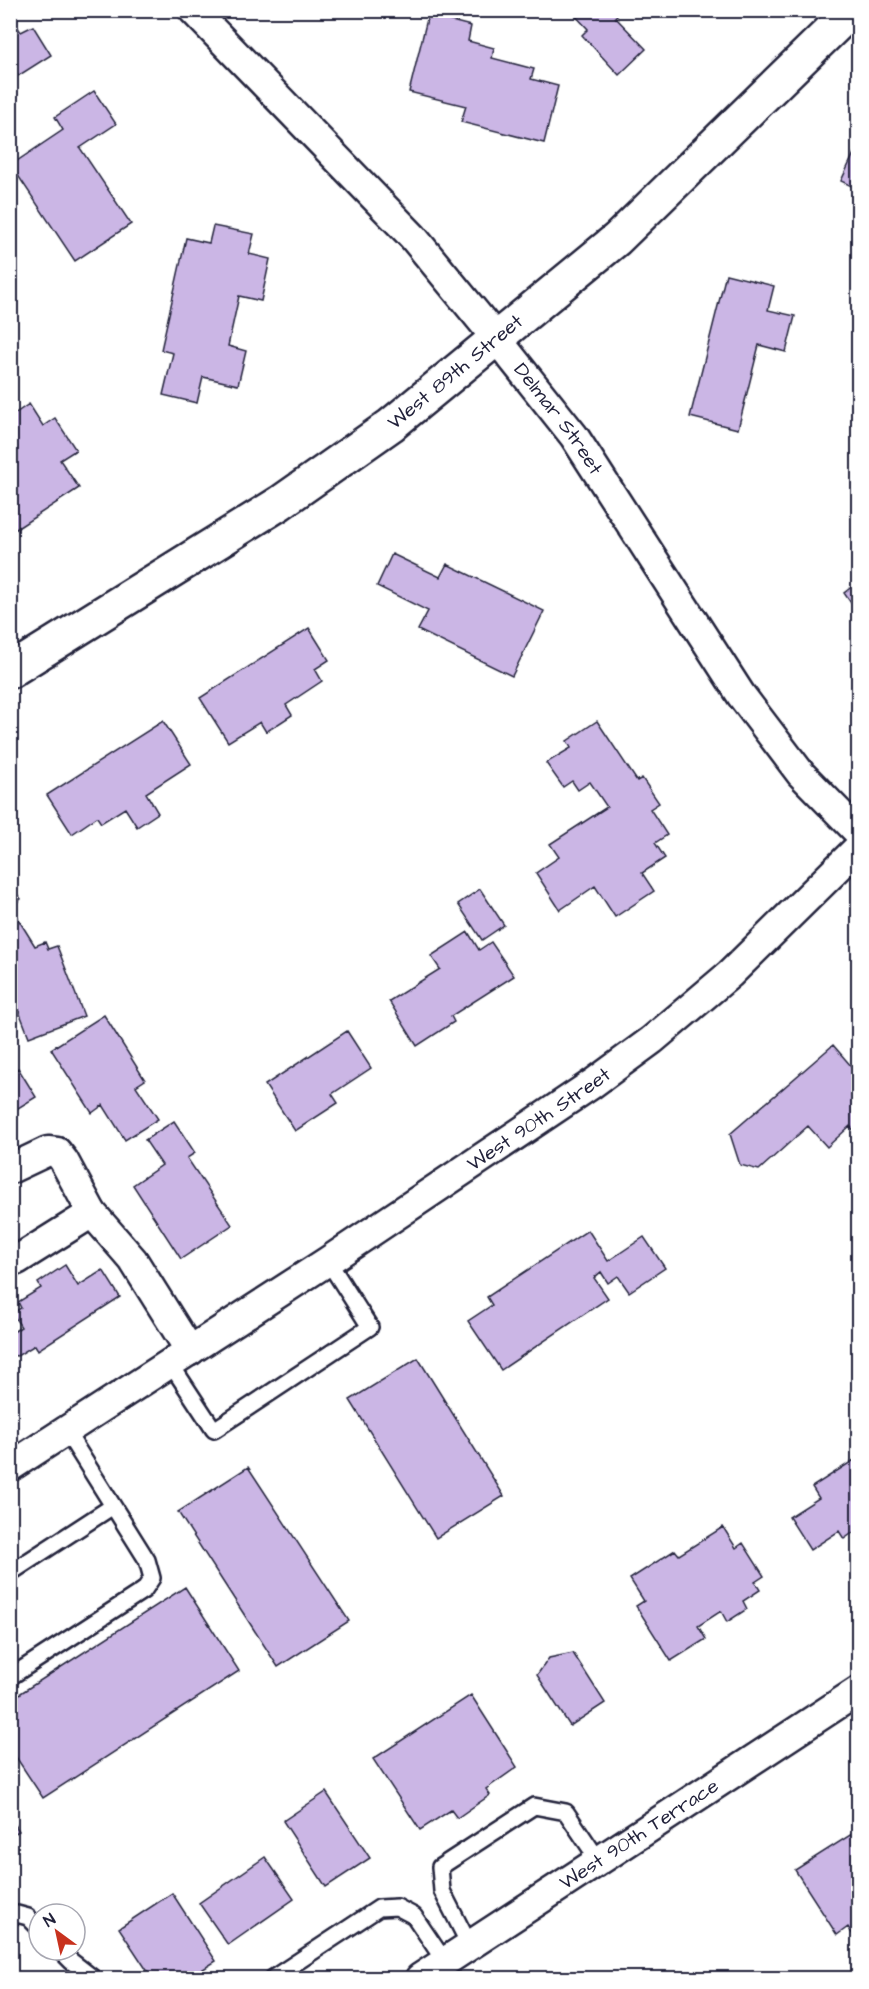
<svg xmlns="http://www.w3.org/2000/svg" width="869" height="1989" viewBox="0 0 869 1989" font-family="'Architects Daughter',sans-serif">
<rect width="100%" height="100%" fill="#fff"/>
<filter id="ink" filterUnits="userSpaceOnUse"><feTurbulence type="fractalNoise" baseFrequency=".0167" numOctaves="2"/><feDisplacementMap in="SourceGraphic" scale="12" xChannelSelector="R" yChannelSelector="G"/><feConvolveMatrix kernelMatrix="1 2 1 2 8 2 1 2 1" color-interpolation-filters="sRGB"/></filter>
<g filter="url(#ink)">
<path fill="#cbb6e5" stroke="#22223b" stroke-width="1.5" d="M570,10H622L615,17L646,49L619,75L582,35L588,29Z
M428,15L471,26L468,41L494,48L492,58L534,69L531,79L558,86L544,143L461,122L466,106L409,92Z
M10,16L21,32L33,26L51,55L18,76L10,63Z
M94,91L116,124L80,148L131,224L75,261L11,165L63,130L55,117Z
M858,145V189L841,181Z
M213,226L254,234L249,254L270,259L261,301L239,296L228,346L246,351L238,385L203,377L197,403L163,395L173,353L161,350L186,238L209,243Z
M726,274L774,286L768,310L795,316L786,352L759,345L738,429L690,417Z
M29,404L43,426L55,418L76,450L60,460L79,488L10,533V451L17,447L10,437V417Z
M392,554L440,577L447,564L544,611L512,676L418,630L428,611L377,586Z
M858,582V613L844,593Z
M309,628L329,660L315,669L322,681L286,705L292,715L266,732L260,722L228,742L200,698Z
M163,721L191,764L146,793L158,813L137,827L125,808L101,823L97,817L72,834L47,795Z
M597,721L637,781L642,778L659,803L650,809L667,835L655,843L665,858L642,873L654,891L615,917L595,886L560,910L536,873L559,857L550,844L607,807L590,782L578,790L572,781L563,787L546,763L571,748L567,741Z
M10,886L21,899L10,908Z
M480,889L504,925L482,940L458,904Z
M15,914L35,946L45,942L48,949L57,946L84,1016L29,1037L10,988V918Z
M468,932L479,950L491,942L514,976L451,1016L454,1022L417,1046L389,1001L440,969L431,956Z
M104,1015L145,1080L136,1086L158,1119L125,1140L103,1105L92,1113L51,1049Z
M347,1031L371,1068L332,1094L338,1103L295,1131L265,1085Z
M833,1045L858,1074V1136L850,1126L827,1147L808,1126L759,1170L740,1165L730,1134Z
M18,1068L36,1097L10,1113V1073Z
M10,1113L17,1123L10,1127Z
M174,1121L195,1153L187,1158L232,1225L181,1259L133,1185L162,1165L145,1140Z
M588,1230L608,1261L644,1237L665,1268L629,1292L618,1276L608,1283L601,1272L594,1278L608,1298L501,1370L468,1321L492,1305L487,1297Z
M65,1265L78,1286L103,1270L120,1297L38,1350L35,1345L17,1356L10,1355V1334L21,1327L12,1313L21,1308L18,1302L41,1288L38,1283Z
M418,1358L504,1496L436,1538L350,1400Z
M854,1460L858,1466V1529L844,1539L839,1531L810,1550L789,1517L819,1498L812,1487Z
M248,1467L349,1621L278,1667L178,1512Z
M723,1527L736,1548L743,1543L764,1576L755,1582L760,1590L743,1601L747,1609L727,1622L721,1611L698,1626L706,1639L671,1661L636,1606L644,1601L630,1579L675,1550L679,1555Z
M185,1587L239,1671L43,1798L10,1748V1700Z
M573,1653L605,1703L570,1726L537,1675L549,1658Z
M471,1695L517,1767L486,1789L490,1795L457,1818L451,1810L420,1830L373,1759Z
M326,1792L370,1858L326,1887L283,1821Z
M10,1817L19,1831L10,1836Z
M858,1830V1943L848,1927L837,1935L795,1870Z
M265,1857L294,1899L228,1945L199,1903Z
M172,1893L216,1961L189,1978H152L119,1928Z"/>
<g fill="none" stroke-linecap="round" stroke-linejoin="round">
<g stroke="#22223b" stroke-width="20">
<path id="service" d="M170,1363L214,1430L370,1327L328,1261
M10,1573L113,1506
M10,1677L144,1590L152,1578L147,1560L66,1431
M10,1918L17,1914L28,1917L39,1928
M470,1946L442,1891L440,1867L534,1806L566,1812L599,1861
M60,1950L71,1961L93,1978
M273,1978L379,1908L397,1907L414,1916L445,1962"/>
</g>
<g stroke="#22223b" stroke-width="33">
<g id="minor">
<path id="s1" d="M193,10L413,237L496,338L574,436L741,695L801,774L858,832"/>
<path d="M10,1169L48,1151L57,1152L64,1161L92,1213L133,1260L190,1351"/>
<path d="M10,1260H17L92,1213"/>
<path id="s2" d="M10,1467L328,1261L592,1084L652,1040L730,974L858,848"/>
<path id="s3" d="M420,1978L858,1691"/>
</g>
</g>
<g stroke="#22223b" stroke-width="38">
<g id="tertiary">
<path id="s4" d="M10,671L280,503L391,425L617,239L852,10"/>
</g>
</g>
<use href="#service" stroke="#fff" stroke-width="15"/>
<use href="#minor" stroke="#fff" stroke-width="28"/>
<use href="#tertiary" stroke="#fff" stroke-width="33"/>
</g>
</g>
<g text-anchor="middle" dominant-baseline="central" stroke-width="5" stroke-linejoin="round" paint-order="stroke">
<g font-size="20" fill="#22223b" stroke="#fff">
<text stroke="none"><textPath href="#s4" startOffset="537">West 89th Street</textPath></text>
<text stroke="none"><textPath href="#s1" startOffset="549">Delmar Street</textPath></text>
<text stroke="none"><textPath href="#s2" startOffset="633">West 90th Street</textPath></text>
<text stroke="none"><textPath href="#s3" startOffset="262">West 90th Terrace</textPath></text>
</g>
</g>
<rect width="869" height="1989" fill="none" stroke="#fff" stroke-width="36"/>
<rect x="18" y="18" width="833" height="1953" fill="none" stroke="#22223b" stroke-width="2" filter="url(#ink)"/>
<g transform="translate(57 1932) rotate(327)"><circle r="28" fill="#ffffff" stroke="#a7a7b1" stroke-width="1.5"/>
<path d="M0-4.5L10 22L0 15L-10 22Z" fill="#c8321e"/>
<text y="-9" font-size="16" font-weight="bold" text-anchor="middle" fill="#22223b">N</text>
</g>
</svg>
